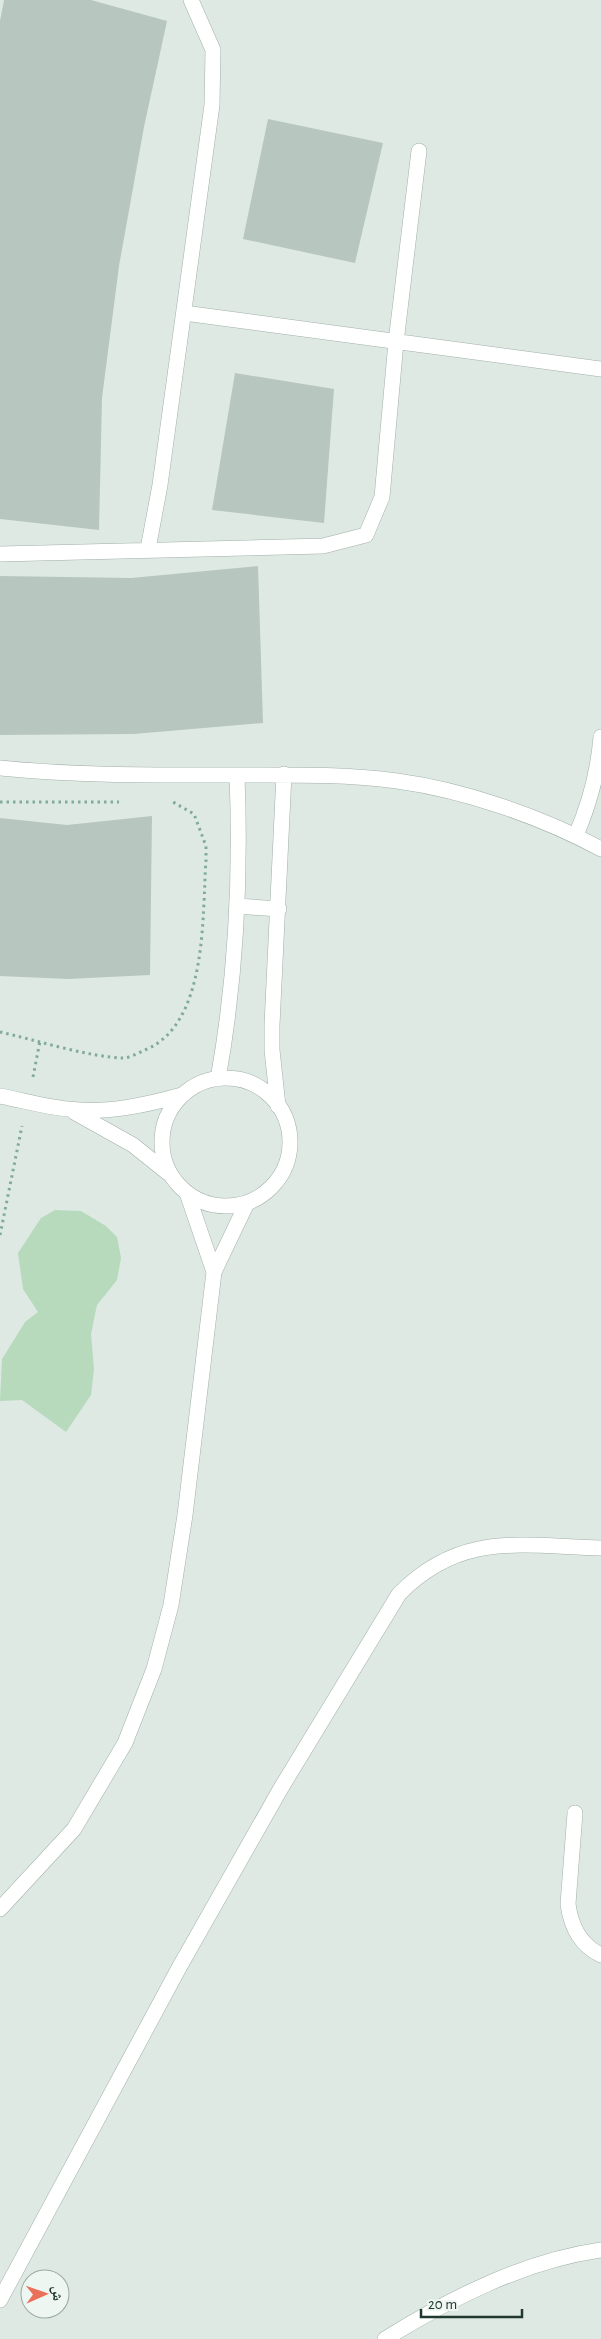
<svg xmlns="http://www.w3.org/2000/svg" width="601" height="2339" viewBox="0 0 601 2339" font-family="'Alegreya Sans','Noto Naskh Arabic',sans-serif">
<rect width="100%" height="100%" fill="#dee9e3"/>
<path fill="#b7dabd" d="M55,1210L81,1211L106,1226L117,1237L121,1258L117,1280L97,1305L91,1334L94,1369L91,1395L66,1432L22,1400L0,1401L2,1359L25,1322L38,1312L23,1289L18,1253L41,1218Z"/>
<path fill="#b7c6bf" d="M4,0H91L167,21L144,127L119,266L102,398L99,530L0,519V21Z
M268,119L383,143L355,263L243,239Z
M235,373L334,389L324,523L212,510Z
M258,566L263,723L134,734L0,735V576L131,578Z
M152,816L150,975L68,979L0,976V818L67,825Z"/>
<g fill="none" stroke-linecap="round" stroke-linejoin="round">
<g stroke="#a1b0a9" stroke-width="16">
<path id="lane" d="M187,1193L214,1272
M575,1813L568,1904C571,1927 580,1945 601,1955
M0,1909L74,1829L125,1743L154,1669L171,1605L185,1515L214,1272L247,1203
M0,2300L180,1966L281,1788L399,1594C461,1531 521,1546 601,1548
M385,2339C451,2298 524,2261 601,2250"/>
</g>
<g stroke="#a1b0a9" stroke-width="16">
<path id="street" d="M184,313L601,369
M148,549L160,485L212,105L213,50L191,0
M0,554L323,546L366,535L382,497L396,342L419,151
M0,768C79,776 159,775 238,775C291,775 344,774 397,781C464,790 542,817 601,849
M576,835C590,803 598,772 601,737
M237,906L279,909
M162 1142a64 64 0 1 1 128 0a64 64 0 1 1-128 0Z
M218,1079C236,979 241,876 237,775
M0,1096C22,1100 45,1107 68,1109C106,1114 146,1105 182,1095
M278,1106L272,1050V1025L284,774
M74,1112L133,1145L168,1173"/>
</g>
<path stroke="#80ab9a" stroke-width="3" stroke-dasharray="2.5 4" stroke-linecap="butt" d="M0,802H119
M0,1032C36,1040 88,1057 123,1058C130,1058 138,1053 145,1050C208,1024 202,917 206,860V846L194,814L173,802
M33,1077L40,1041
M0,1235L22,1126"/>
<use href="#lane" stroke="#fff" stroke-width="15"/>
<use href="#street" stroke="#fff" stroke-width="15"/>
</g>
<g transform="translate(45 2294) rotate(88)"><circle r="24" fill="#eef6f1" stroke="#9caaa3"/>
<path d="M0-4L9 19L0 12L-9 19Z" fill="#eb705a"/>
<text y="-8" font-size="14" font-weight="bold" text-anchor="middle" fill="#20382f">ش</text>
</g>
<path d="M421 2309v8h101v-8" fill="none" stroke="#20382f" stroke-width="2.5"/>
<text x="428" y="2309" font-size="15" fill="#20382f" stroke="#eef6f1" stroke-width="4" paint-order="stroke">20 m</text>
</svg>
